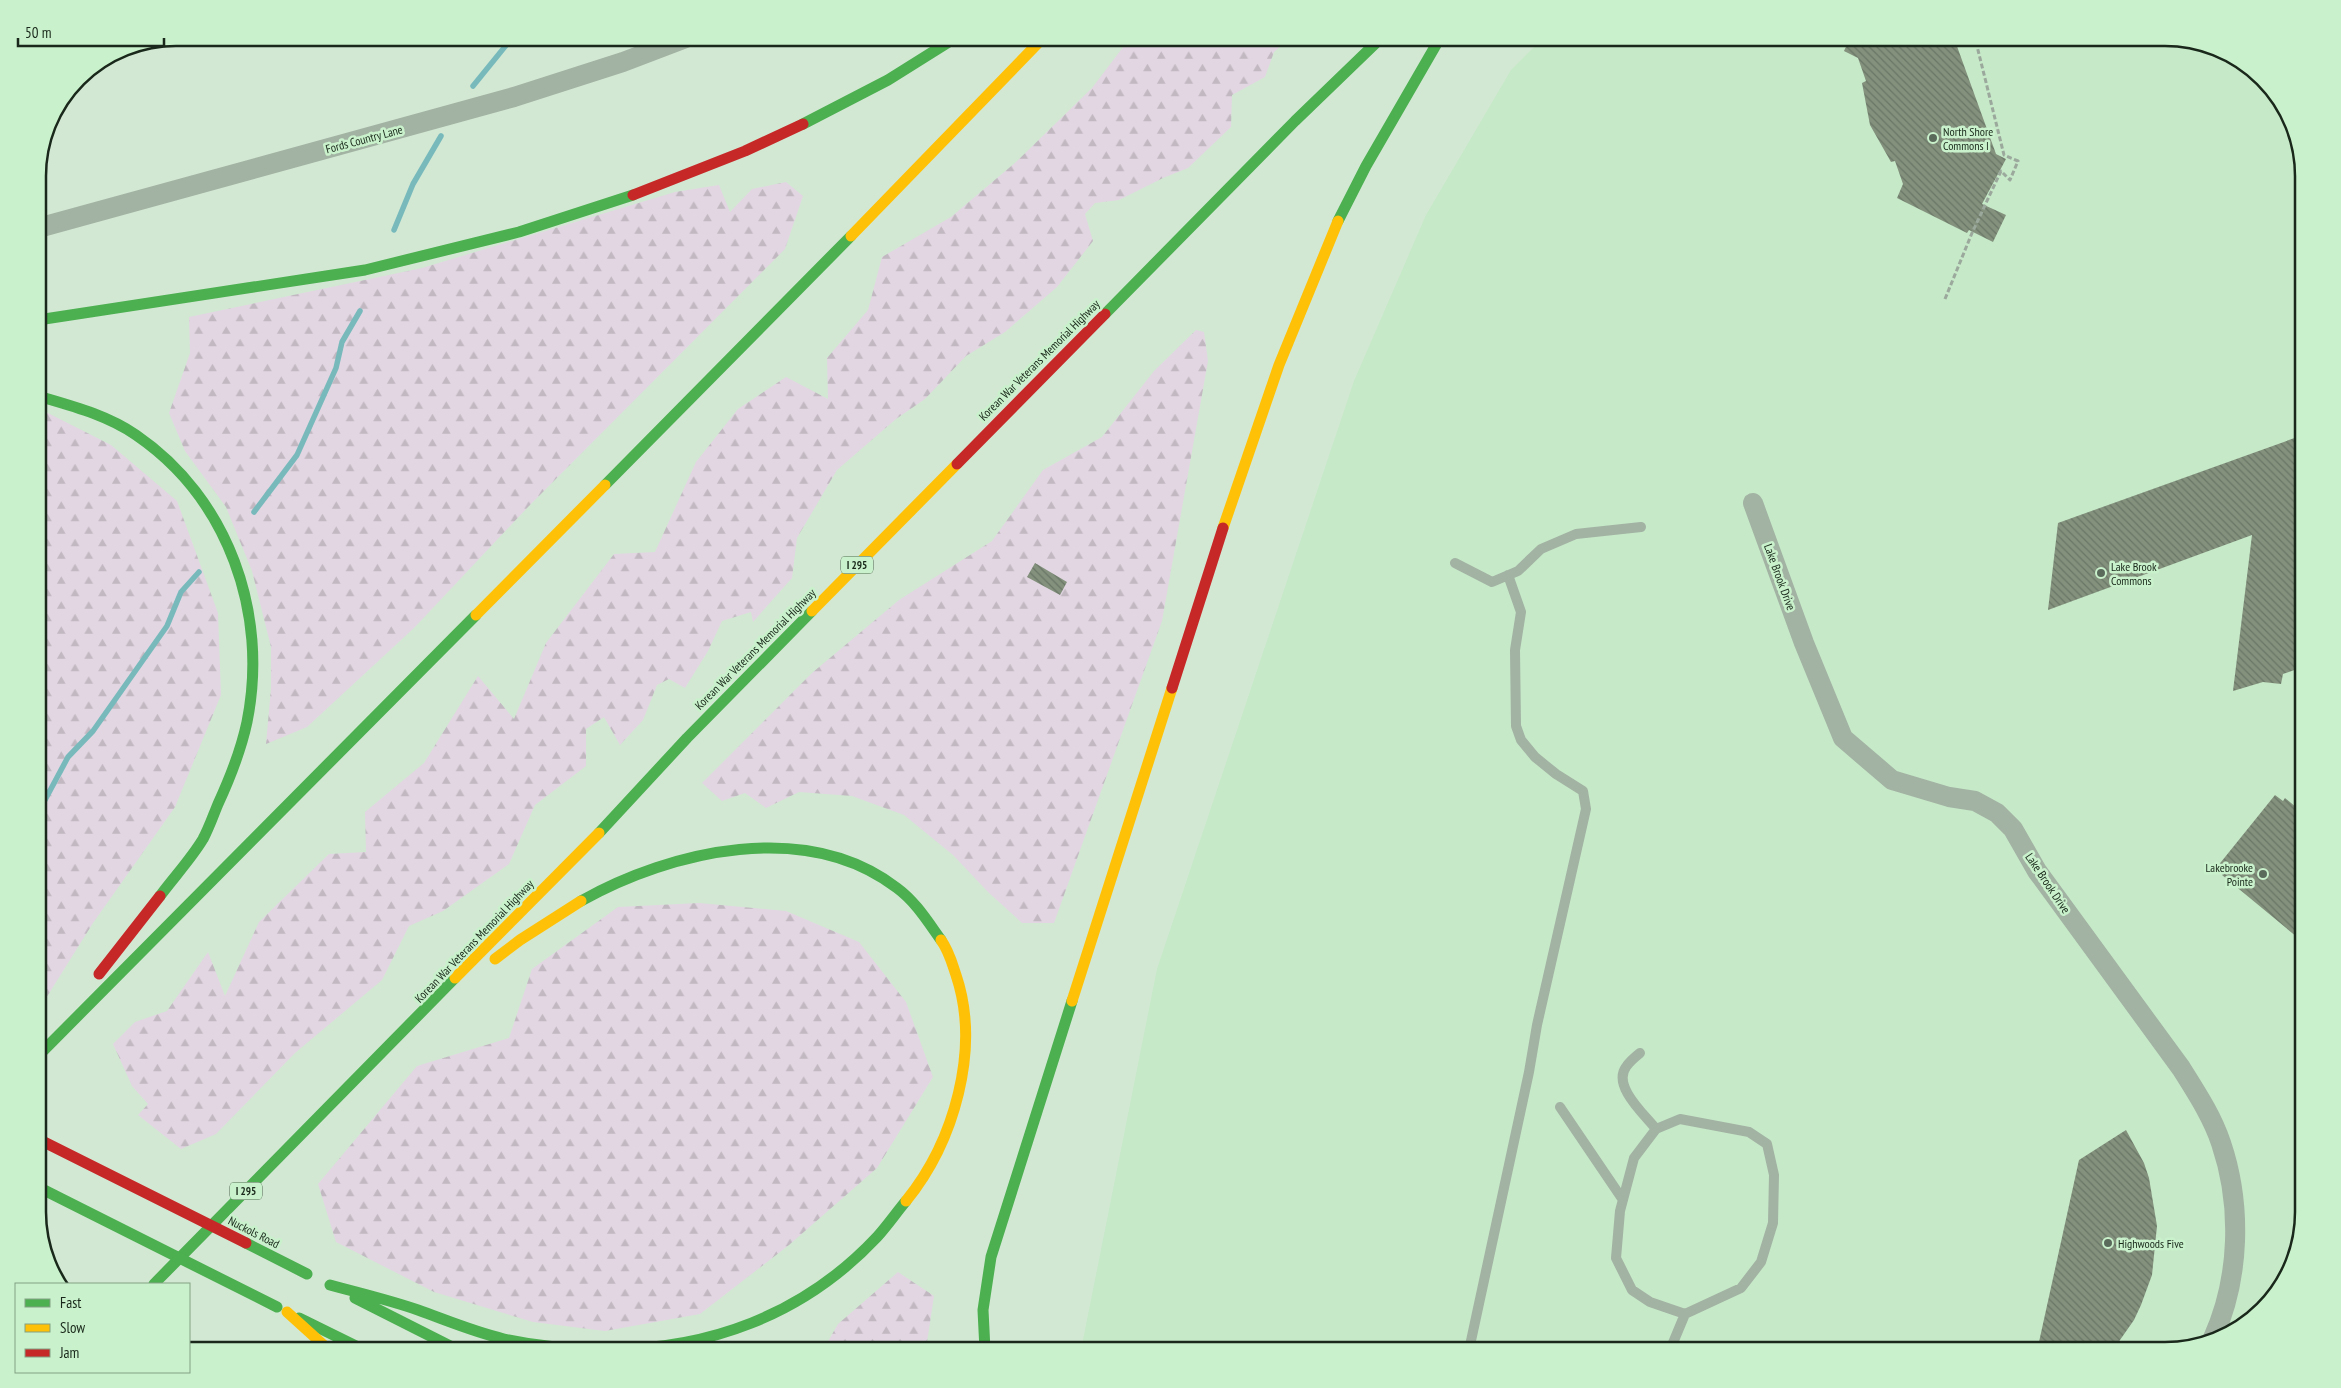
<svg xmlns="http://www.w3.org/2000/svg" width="2341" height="1388" viewBox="0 0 2341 1388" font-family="'PT Sans Narrow',sans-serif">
<defs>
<pattern id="forest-firs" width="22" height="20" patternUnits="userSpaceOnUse" patternTransform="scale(1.25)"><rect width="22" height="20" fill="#e2d6e2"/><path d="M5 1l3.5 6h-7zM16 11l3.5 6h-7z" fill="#c1b8c1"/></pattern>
<pattern id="building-back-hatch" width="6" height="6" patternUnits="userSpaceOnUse" patternTransform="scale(1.25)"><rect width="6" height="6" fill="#83917d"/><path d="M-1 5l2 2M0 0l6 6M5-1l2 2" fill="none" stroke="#6a7666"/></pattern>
</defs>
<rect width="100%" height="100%" fill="#d2e8d3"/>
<path fill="#c6e9c8" d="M1543,38H2165L2235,56L2285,106L2303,167V1212L2285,1282L2234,1332L2165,1350H1081L1157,969L1354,381L1426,215L1511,70Z"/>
<path fill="url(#forest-firs)" d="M1130,38H1290L1274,52L1265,77L1232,95L1231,127L1188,168L1163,178L1119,200L1095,203L1085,214L1093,241L1057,287L1005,332L966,356L925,399L896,419L837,470L797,538L792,578L753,622L751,612L722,621L708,651L685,688L669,679L657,685L643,720L620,745L604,717L586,729V766L535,805L509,864L443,911L409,926L382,980L295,1053L216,1134L181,1149L138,1115L148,1104L132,1086L113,1044L135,1022L167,1011L208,952L225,996L259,922L329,854L366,852L365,812L424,763L478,676L514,719L546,643L614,554L655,552L696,462L738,409L786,377L828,399L827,358L868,310L882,257L951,217L1016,162L1092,88Z
M786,182L803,196L785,249L528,507L414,628L307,727L266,744L271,688V647L252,571L226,507L185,451L169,413L190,353L189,317L422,268L675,192L719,185L730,212L752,189Z
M1196,330L1204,332L1208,361L1162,621L1054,923H1022L988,892L953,855L904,815L852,796L799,792L766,808L745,793L722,801L702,783L812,673L899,600L992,541L1043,470L1102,437L1154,371Z
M38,408L111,445L177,501L218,613L221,695L175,807L93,923L38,1011Z
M699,903L786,911L859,942L906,1002L933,1077L877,1168L789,1245L700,1314L605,1331L533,1322L434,1292L336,1242L318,1184L417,1066L509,1038L532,969L618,907Z
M898,1272L934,1296L927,1342L928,1350H823L838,1324Z
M252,1344L264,1350H195L198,1348Z"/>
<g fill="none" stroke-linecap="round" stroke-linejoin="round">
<path stroke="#78babc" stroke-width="5.5" d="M473,86L512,38
M394,230L413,184L441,136
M254,512L297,455L336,368L342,342L360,311
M38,813L68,757L93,731L167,626L181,592L199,572"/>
</g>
<path fill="url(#building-back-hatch)" d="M1850,38H1954L1996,154L2006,159L1982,204L2006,215L1993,242L1969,230L1967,233L1897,198L1903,184L1895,161L1891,162L1870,125L1862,83L1866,81L1858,58L1844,51Z
M2303,435V667L2283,674L2281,684L2263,682L2233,691L2252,535L2048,610L2058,523Z
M1035,563L1067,582L1060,595L1027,577Z
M2275,795L2283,801L2285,798L2303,813V942L2222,875L2224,872L2217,867Z
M2126,1130L2144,1163L2149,1178L2157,1226L2152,1275L2141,1305L2134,1320L2113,1350H2045L2039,1342L2079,1160Z"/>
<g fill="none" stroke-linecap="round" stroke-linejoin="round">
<path stroke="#9ba89c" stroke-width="3" stroke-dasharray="5 2.5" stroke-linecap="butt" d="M1945,299L1972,233L2001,171L2010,180L2018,161L2004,155L1975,38"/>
<path stroke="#a2b2a3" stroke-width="10" d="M1455,563L1492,582L1518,571L1541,549L1576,534L1641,527
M1640,1053C1635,1057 1629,1062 1626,1067C1612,1086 1645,1115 1656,1129
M1560,1107L1623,1200
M1469,1350L1529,1072L1537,1025L1586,809L1583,791L1556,774L1535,757L1521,740L1516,726L1515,650L1521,612L1508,575
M1670,1350L1685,1314L1741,1288L1761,1262L1773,1223L1774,1175L1767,1144L1749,1132L1680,1119L1656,1129L1634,1158L1620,1211L1616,1258L1632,1290L1650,1302L1685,1314"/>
<path stroke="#a2b2a3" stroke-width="20" d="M38,228L514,97L623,62L686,38
M1753,503L1804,643L1843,738L1892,780L1949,797L1975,801L1997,813L2013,829L2037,871L2181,1068C2196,1092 2212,1116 2221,1143C2242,1205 2240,1278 2213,1338"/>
<path stroke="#4caf50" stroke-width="11" d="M803,124L888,80L955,38
M1338,221L1366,166L1440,38
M1105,314L1295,121L1381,38
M38,320L365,270L519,232L633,195
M38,396C72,406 107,415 136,435C228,498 269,613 247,722C241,750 230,778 218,804C213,816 209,828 203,839C191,859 174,877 160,896
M605,485L851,236
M599,833L687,738L812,611
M581,901C672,850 807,819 897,888C916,902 928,922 941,940
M38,1056L476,615
M154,1284L455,978
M330,1285C359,1293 389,1300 418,1310C446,1320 474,1332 504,1339C536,1346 569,1349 602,1349C707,1351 804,1315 877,1237C887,1226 896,1213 906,1201
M355,1298L458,1350
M299,1318L364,1350
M985,1350L983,1310L991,1257L1072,1001"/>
<path stroke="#ffc107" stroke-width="11" d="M851,236L1043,38
M1223,528L1279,365L1338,221
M812,611L957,464
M476,615L605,485
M495,959L520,940L581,901
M455,978L599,833
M1072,1001L1172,688
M906,1201C954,1142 981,1049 956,975C952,963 949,951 941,940
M287,1312L329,1350"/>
<path stroke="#c62828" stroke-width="11" d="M633,195L745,151L803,124
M957,464L1105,314
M1172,688L1223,528
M99,974L160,896"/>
<path stroke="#4caf50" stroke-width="11" d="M38,1187L277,1307
M246,1243L307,1274"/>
<path stroke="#c62828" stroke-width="11" d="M38,1139L246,1243"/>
</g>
<g fill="#5a6b5b" stroke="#c9f1cb" stroke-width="2">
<circle cx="1933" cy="138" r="5"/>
<circle cx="2101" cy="573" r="5"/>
<circle cx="2263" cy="874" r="5"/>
<circle cx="2108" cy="1243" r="5"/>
</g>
<g text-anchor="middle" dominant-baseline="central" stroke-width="5" stroke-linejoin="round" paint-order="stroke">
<g fill="#c9f1cb" stroke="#4e644f" stroke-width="1">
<rect x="841" y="556.5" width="32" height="17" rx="4"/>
<rect x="230" y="1182.5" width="32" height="17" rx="4"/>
</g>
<g font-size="11" font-weight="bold" fill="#19281a">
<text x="857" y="565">I 295</text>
<text x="246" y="1191">I 295</text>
</g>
<g font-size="12" fill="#19281a" stroke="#c9f1cb" text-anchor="start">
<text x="1943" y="131">North Shore<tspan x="1943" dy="14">Commons I</tspan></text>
<text x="2111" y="566">Lake Brook<tspan x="2111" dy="14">Commons</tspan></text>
<text x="2253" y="867" text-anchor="end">Lakebrooke<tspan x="2253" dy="14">Pointe</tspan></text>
<text x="2118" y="1243">Highwoods Five</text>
</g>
<g font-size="12" fill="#19281a" stroke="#c9f1cb">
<text transform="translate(364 139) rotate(-15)">Fords Country Lane</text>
<text transform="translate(1039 360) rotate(-45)">Korean War Veterans Memorial Highway</text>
<text transform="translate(1780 577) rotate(70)">Lake Brook Drive</text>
<text transform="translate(755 649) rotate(-45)">Korean War Veterans Memorial Highway</text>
<text transform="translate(2048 883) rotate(56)">Lake Brook Drive</text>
<text transform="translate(474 941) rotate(-46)">Korean War Veterans Memorial Highway</text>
<text transform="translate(254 1232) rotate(27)">Nuckols Road</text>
</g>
</g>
<path d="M0 0H2341V1388H0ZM176 46H2165A130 130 0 0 1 2295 176V1212A130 130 0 0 1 2165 1342H176A130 130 0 0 1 46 1212V176A130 130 0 0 1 176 46Z" fill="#c9f1cb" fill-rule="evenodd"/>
<path fill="none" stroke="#19281a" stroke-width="2.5" d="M176 46H2165A130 130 0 0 1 2295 176V1212A130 130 0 0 1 2165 1342H176A130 130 0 0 1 46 1212V176A130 130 0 0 1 176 46Z"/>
<rect x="15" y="1283" width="175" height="90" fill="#c9f1cb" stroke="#83a184"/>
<rect x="25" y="1299" width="25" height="8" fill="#4caf50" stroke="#83a184"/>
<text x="60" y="1308" font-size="15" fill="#19281a">Fast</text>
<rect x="25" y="1324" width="25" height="8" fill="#ffc107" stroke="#83a184"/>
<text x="60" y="1333" font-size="15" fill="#19281a">Slow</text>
<rect x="25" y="1349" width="25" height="8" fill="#c62828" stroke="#83a184"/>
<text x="60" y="1358" font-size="15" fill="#19281a">Jam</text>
<path d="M18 38v8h146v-8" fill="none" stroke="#19281a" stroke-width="2.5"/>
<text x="25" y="38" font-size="15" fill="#19281a" stroke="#c9f1cb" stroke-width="4" paint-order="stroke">50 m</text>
</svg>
